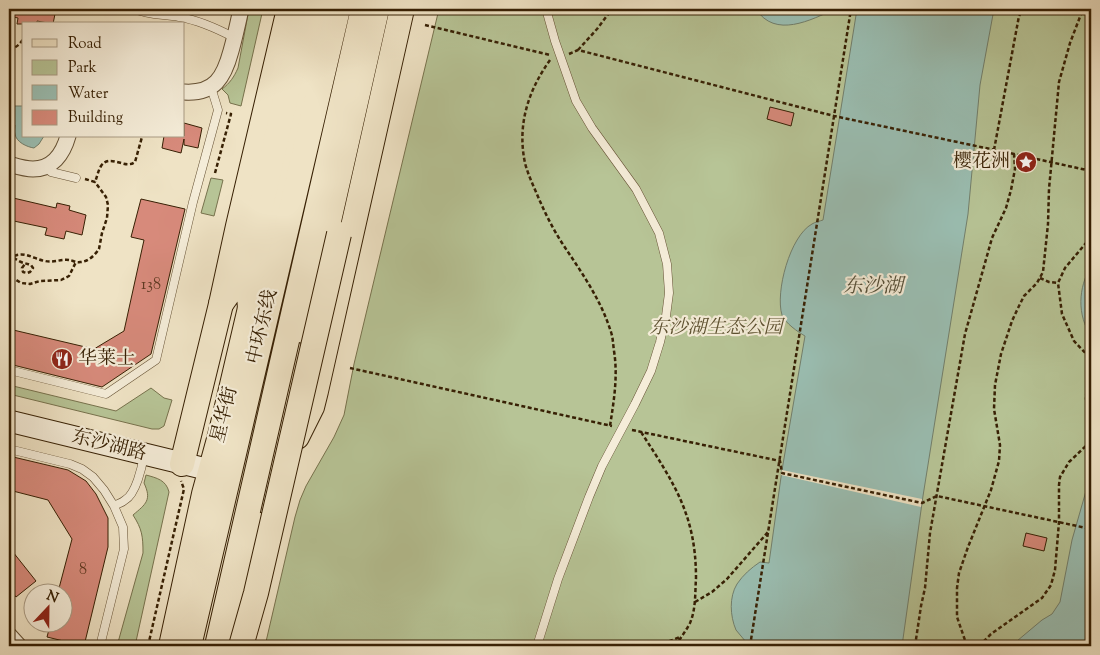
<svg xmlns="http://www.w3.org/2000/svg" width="1100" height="655" viewBox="0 0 1100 655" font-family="'Sorts Mill Goudy','Noto Serif SC',serif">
<rect width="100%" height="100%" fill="#efe3c5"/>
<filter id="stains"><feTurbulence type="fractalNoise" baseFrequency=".004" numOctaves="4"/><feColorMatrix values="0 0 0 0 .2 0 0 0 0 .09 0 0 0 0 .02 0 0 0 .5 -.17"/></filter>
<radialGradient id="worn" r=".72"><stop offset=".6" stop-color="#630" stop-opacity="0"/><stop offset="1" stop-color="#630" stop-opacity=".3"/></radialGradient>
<path fill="#b7c496" stroke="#77724d" d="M249,9H263L241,106L230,103L228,95L222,89C230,83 234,77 238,68Z
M439,9H1091V646H265L295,517L300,500L306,486L334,437L344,415L354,364Z
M211,178L223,180L214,216L201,213Z
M9,385L116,411L151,388L164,398L172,400L164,426L159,429H152L9,394Z
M146,475C157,478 166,480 169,492L135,646H117L143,553C143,536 142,529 133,515C146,504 152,500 144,483Z"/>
<path fill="#9abeb2" stroke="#727f6c" d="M756,9H835C811,20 775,39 756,9Z
M857,9H994L980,85L968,214L923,496L902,646H755V643L746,642C743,638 739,634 736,630C730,616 729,597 737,584C743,575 751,568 760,562L769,563L782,470L805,336C798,332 785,323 782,315C775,292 790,236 812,224C815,222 820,221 823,220Z
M9,103L14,106H24V136H44L39,144L34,148C27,147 16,142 15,134C14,131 15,128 15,125L11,124H9Z
M1091,266V336C1077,315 1078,288 1091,266Z
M1091,478V646H1011L1042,620L1052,614L1060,602L1072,540L1086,491Z"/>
<path fill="#efe3c5" d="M782,470L922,499L921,507L781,475Z"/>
<path fill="#d78a7b" stroke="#372004" d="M9,9H56L53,24L37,21V24H17L18,18L9,16Z
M770,107L794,113L791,126L767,119Z
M184,123L202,128L198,148L184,145V139L181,153L162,148L164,136H184Z
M9,197L56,208L57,203L70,206L69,210L86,215L82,235L66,231L64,239L45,235L47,228L9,220Z
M141,199L185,209L151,354L102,387L9,364V329L94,349L124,331L144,240L131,237Z
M9,456L68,470L86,481L96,494L108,518V547L84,646L47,637L51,622H62V592H58L72,539L48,500L9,490Z
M1026,533L1047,538L1044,551L1023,546Z
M9,547L36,581L16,597L9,588Z"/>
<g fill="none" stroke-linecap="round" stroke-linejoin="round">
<g stroke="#655134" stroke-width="9">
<path id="service" d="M135,9C149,16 164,14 179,17C198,20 218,29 235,38
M46,167L51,172L76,178
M9,370L106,394L156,360L193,202L218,110L211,87
M9,449L70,464L82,469L93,477L104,490L114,506L123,527L124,549L101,642
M114,506C117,504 122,503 125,500C136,494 142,467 144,455
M537,646L558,579L589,497L602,466L635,404L651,371L660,342L666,316L669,293L667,264L659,233L636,189L592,128L576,101L555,41L546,9"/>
</g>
<g stroke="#655134" stroke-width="17">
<path id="minor" d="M184,92C215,94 224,77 231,51C235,37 238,23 241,9
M9,164C16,166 25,169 33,169C52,169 63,154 68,136
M9,635L19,646"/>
</g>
<g stroke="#372004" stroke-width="23">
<path id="secondary" d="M9,421L210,470"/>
</g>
<g stroke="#372004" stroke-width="26">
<path id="primary" d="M304,331L377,9
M182,464L221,304L238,226L289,9
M234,631L260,525
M171,646L204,494L221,432L320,9"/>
</g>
<g stroke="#372004" stroke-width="26">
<path id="trunk" d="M221,304L247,267
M250,309L247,267L306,9
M297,437L312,407L316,391L402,9
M189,646L338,9
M217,646L363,9"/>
</g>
<path stroke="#372004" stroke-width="2.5" stroke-dasharray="4 2.5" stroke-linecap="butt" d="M425,25L550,55
M9,49C16,48 21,44 24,37
M578,50L597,29L612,9
M569,54L578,50L834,116L1014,154L1091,171
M550,60C528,91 517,125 525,163C528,175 534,187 539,199C546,215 554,231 564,246C582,273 601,300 611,332C613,338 613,344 614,351C618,376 614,400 610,426
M994,150L1019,16L1023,9
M215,173L231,114L226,113
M85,179L95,182C97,177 98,171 101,166C110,153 125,170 135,162L142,137
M1091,237L1065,268L1058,283L1062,314L1074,341L1091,359
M9,253C12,257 19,262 24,263C27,264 29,264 31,265L33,268L30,272L27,273L23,272L22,268L25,264
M9,267L12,257C24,250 33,259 45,261C53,263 61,259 69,260C72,260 76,263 80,262C88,262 95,255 99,249L102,233L107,218L108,205L106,197L95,182
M9,270L13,278L21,283L30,284L40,281L61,280L69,276L76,262
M1040,278L1049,282L1058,283
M350,368L612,426
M1091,386C1082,395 1087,404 1091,414
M632,430L780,461L782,473L922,503L937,496L1091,529
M641,432C674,483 696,515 696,578C695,593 696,609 690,623C686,631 680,638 676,646
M695,602L712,592L727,579L768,532
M148,646L184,489L181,481
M657,646L680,637
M750,646L851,9
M915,646L921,606L925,588L930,533L965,334L992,238L1006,208L1011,190L1015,169L1014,154
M967,646L957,617V588L959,573L968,547L991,490L999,461L1000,445L994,409L995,385L1001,354L1012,321L1018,308L1024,296L1037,283L1043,272L1048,224L1049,189L1059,82L1070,43L1083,9
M979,646L991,634L1042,598L1051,585L1055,570L1059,522V485L1060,477L1069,462L1091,441"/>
<use href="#service" stroke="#f5edd9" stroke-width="8"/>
<use href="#minor" stroke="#f5edd9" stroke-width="15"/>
<use href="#secondary" stroke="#f5edd9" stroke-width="21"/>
<use href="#primary" stroke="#efe3c5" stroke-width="24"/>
<use href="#trunk" stroke="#efe3c5" stroke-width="24"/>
<g stroke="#372004" stroke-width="26" stroke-linecap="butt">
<path id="trunk-bridge" d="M241,646L256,593L339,234"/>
</g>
<use href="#trunk-bridge" stroke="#efe3c5" stroke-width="24"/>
</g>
<defs>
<g id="sight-disc" transform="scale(1.125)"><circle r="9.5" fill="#8f2418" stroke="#f5edd9"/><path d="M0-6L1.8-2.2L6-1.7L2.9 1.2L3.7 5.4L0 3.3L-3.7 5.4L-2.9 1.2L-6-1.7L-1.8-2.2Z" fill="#fff"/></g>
<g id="restaurant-disc" transform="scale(1.125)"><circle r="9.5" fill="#8f2418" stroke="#f5edd9"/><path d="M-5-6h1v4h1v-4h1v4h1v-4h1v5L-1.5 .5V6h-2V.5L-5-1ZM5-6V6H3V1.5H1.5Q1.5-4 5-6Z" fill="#fff"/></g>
</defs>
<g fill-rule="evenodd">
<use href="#sight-disc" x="1026" y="162"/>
<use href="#restaurant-disc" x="62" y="359"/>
</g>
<g text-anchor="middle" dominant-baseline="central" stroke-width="4.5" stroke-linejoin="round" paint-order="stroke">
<g font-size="16" fill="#5f3a22">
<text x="151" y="285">138</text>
<text x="83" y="570">8</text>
</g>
<g font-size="19" fill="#372004" stroke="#f5edd9" text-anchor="end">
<text x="1010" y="162">樱花洲</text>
<text x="78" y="359" text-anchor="start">华莱士</text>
</g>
<g font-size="19" fill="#372004" stroke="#f5edd9">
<text transform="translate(263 327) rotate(-77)">中环东线</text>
<text transform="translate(225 415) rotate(-76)">星华街</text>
<text transform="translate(109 446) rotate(14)">东沙湖路</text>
</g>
<g font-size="19" font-style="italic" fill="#5d5130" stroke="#f5edd9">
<text x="716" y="328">东沙湖生态公园</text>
</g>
<g font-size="20" font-style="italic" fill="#554f38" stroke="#f5edd9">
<text x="873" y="287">东沙湖</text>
</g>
</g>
<rect width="1100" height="655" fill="none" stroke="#efe3c5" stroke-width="30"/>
<rect x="10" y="10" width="1080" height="635" fill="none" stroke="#372004" stroke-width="2.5"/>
<rect x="15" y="15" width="1070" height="625" fill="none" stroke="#372004"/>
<rect x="22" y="22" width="162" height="115" fill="#f5edd9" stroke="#a99b84"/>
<rect x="32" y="39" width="25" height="8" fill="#efe3c5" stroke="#a99b84"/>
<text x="68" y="48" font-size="15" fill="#372004">Road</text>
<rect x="32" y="60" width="25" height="15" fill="#b7c496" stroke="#a99b84"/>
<text x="68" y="72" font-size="15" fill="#372004">Park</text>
<rect x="32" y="85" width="25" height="15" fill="#9abeb2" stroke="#a99b84"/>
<text x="68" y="98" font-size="15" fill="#372004">Water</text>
<rect x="32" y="110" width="25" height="15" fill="#d78a7b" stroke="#a99b84"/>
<text x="68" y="122" font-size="15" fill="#372004">Building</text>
<g transform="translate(48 608) rotate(22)"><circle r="24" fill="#f5edd9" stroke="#a99b84"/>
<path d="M0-4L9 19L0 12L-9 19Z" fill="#8f2418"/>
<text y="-8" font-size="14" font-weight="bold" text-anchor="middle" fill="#372004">N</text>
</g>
<rect width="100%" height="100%" filter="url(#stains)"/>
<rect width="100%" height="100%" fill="url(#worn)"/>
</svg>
